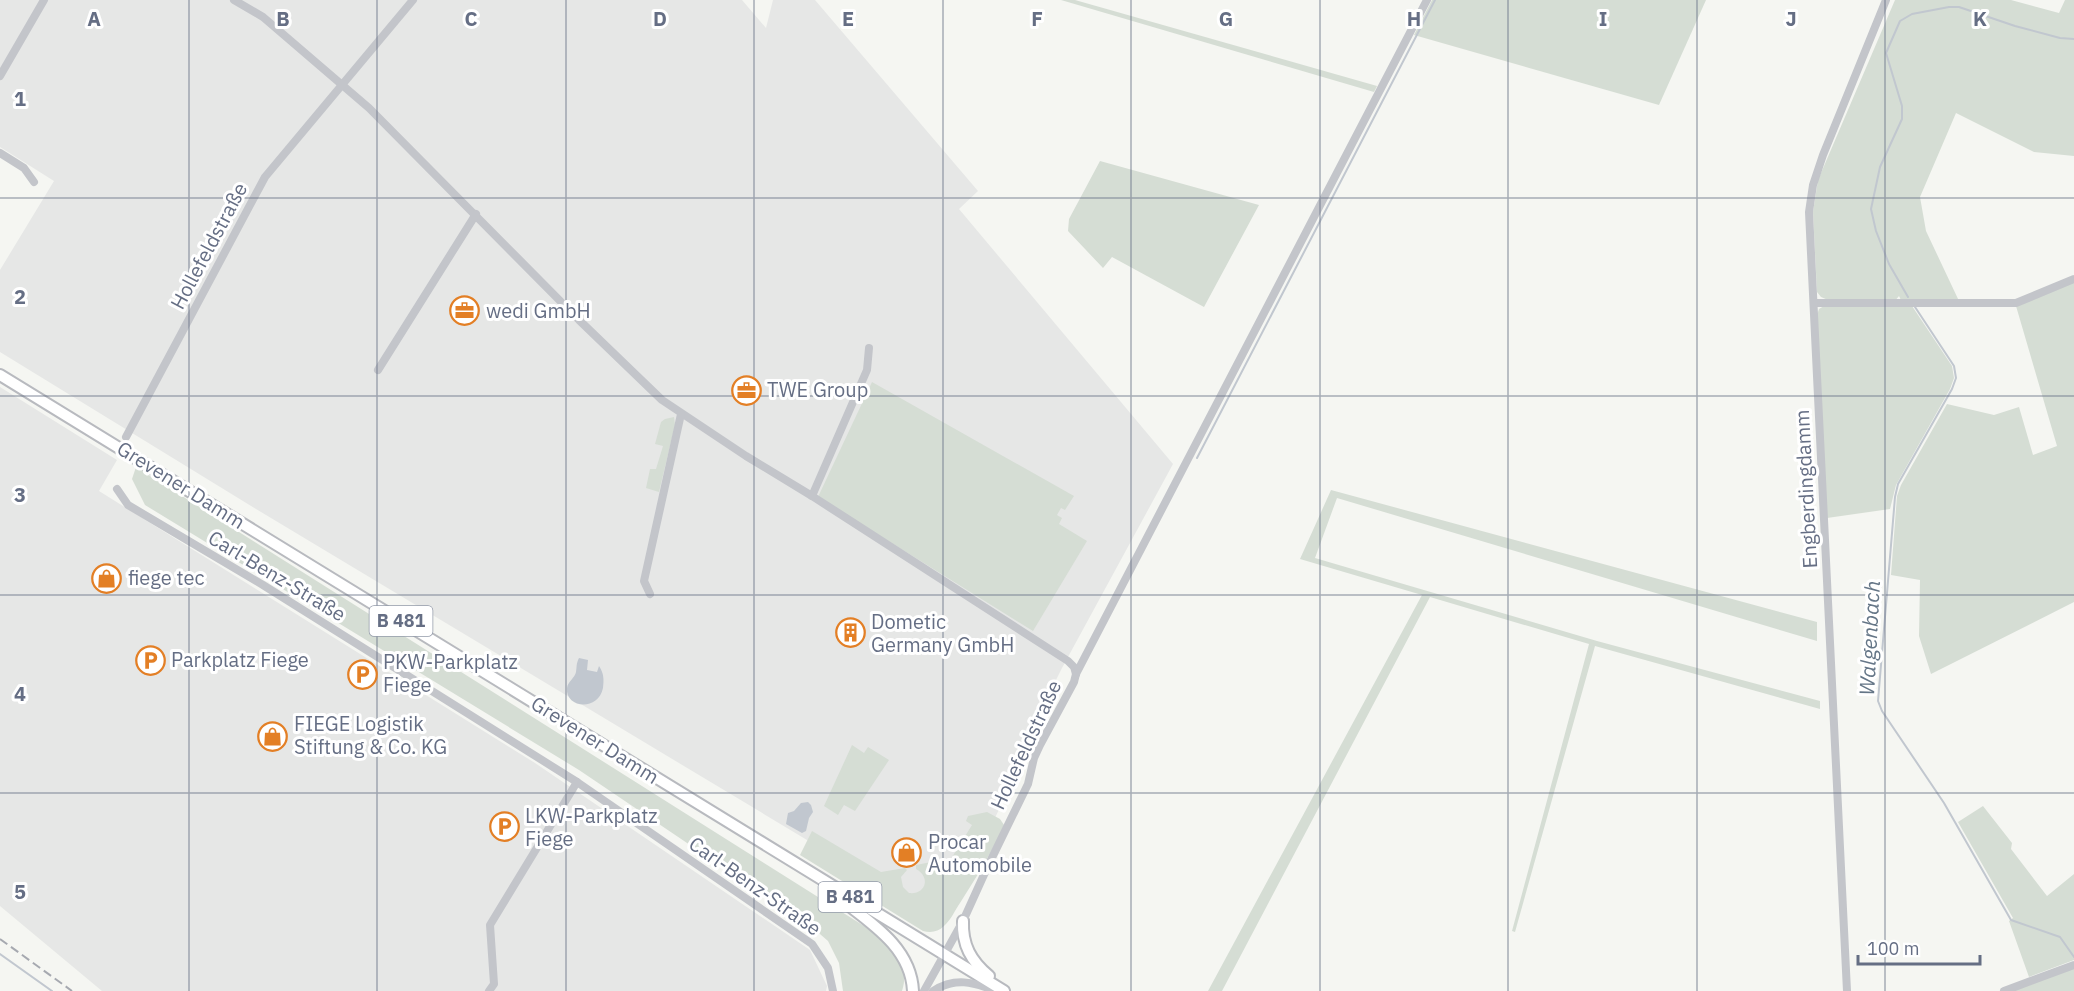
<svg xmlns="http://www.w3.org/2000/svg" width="2074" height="991" viewBox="0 0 2074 991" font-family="'IBM Plex Sans',sans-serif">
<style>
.built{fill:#e6e7e6}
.green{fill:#d5ddd4}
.water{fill:#c1c7cf}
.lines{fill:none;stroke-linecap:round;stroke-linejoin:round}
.stream{stroke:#c1c7cf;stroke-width:2}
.major-casing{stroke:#b8babf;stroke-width:14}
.minor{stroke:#c3c5ca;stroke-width:8}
.major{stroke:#fff;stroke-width:10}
.rail{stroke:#a6a9b0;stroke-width:2;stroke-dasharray:9 4.5;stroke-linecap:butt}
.grid{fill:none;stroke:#656e84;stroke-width:1.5;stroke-opacity:0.55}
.labels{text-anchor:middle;stroke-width:6;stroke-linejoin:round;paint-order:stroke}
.shield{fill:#fff;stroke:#939aa9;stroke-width:1.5}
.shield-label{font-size:18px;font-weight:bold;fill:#656e84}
.street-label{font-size:20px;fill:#656e84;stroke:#fff}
.poi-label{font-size:20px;fill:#656e84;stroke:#fff;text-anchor:start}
.water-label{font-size:21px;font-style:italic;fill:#657687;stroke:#fff}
.grid-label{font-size:20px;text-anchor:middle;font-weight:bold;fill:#656e84;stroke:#fff;stroke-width:6;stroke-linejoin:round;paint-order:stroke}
</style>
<rect width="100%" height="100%" fill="#f5f6f2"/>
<g class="built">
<polygon points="0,0 742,0 766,28 773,0 815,0 978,191 959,209 1173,464 1062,668 1017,758 1012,783 965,879 942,921 256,509 0,352 0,270 54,181 0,147"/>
<polygon points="0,387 117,460 99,491 535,763 810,950 827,986 826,991 102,991 0,906"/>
</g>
<g class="green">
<polygon points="1061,0 1075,0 1377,86 1374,92"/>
<polygon points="1432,0 1706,0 1659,105 1414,35"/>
<polygon points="1895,0 2011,0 2059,13 2065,0 2074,0 2074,156 2034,152 1956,113 1920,197 1926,231 1959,301 1902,302 1899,296 1894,302 1828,300 1821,297 1817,292 1813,212 1818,180"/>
<polygon points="1100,161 1259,205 1204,307 1112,257 1103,268 1068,231 1069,219"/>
<polygon points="2074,282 2074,602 1931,674 1919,636 1920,580 1891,575 1897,496 1901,485 1947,404 1994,415 2019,407 2033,455 2057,446 2016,306"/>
<polygon points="1824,306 1912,306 1952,366 1954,378 1950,389 1896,485 1890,509 1827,518 1817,315 1819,309"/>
<polygon points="872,382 1074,496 1065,510 1061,508 1057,515 1062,518 1059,524 1087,541 1033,631 818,497"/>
<polygon points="674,417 675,425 659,492 646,488 650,469 656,469 663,446 655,444 661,422 665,419"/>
<path d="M136 467 872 931C893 946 911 962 902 991H843L839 963 828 941 813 928 579 770 145 505 132 479Z"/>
<polygon points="1331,490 1817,622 1817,641 1337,498 1315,558 1597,641 1820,701 1820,709 1595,646 1515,932 1512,931 1589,644 1430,597 1222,991 1208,991 1422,595 1300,559"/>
<polygon points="852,745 864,753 868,747 889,760 855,811 844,805 838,815 824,806"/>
<polygon points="1983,806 2012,843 2011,849 2047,896 2074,874 2074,960 2029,977 2009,921 2013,918 1958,822"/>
<path d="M987 812 1000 819 1004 825C992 852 976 878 960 903 955 910 951 920 944 926 938 932 931 933 923 931L800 855 812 831 881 872 905 868 907 870 901 877 903 887 909 893C926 895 931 877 916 869V865L931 862 944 870 972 825 966 821 968 816Z"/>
<polygon points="2074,967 2074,991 2010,991"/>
</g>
<g class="water">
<path d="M579 658 588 660 587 670 597 672 599 666C604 674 604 679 603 688 598 712 565 708 567 688 568 681 575 678 576 672 577 666 576 664 579 658Z"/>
<polygon points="808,802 811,805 813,812 809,818 806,831 802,833 786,824 788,813 794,811 801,803"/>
</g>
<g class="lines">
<g class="stream">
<polyline points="1908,297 1889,264 1876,231 1871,209 1880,167 1902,119 1902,106 1886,53 1900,21 1912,14 1949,7 1959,7 2015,26 2060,38 2074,39"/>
<polyline points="1915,307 1954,366 1956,378 1952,389 1898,484 1895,497 1878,701 1882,711 1944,803 2011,920 2060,937 2074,957"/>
<polyline points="1197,458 1435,0"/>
<polyline points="0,954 52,991"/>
</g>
<defs>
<g id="major">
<polyline points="0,375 1004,991"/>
<path d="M834 894C866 920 911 945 913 991"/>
<path d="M963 921C962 945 971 961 989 976"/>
</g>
</defs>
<use href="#major" class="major-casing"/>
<g class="minor">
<polyline points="234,0 263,17 369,108 579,320 662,400 746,456 812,496 1068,661 1074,667 1076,674"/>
<polyline points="0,76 44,0"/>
<polyline points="0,153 24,168 34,182"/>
<polyline points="1814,303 2016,303 2074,279"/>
<polyline points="378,370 476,214"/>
<polyline points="126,437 265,177 413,0"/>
<polyline points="117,489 128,505 263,585 577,782 812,944 828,968 833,991"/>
<polyline points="812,496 867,370 869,348"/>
<polyline points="650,594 644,581 681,414"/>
<polyline points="489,991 494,984 490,925 577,782"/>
<polyline points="924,991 963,921 987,868 1028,784 1034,758 1040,745 1074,682 1076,674 1427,0"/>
<path d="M933 991C955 977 973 982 996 991"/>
<polyline points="1847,991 1809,212 1813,185 1823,155 1886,0"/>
<polyline points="2004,991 2074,965"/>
</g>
<use href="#major" class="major"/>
<polyline class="rail" points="0,939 72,991"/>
</g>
<path class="grid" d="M189 0V991M377 0V991M566 0V991M754 0V991M943 0V991M1131 0V991M1320 0V991M1508 0V991M1697 0V991M1885 0V991M0 198H2074M0 396H2074M0 595H2074M0 793H2074"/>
<defs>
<symbol id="office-ring" viewBox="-11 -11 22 22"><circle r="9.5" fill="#fff" stroke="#e37f25" stroke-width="1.5"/><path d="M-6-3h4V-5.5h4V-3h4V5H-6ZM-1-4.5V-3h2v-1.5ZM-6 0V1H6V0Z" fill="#e37f25"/></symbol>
<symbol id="shop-ring" viewBox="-11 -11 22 22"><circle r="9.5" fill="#fff" stroke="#e37f25" stroke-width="1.5"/><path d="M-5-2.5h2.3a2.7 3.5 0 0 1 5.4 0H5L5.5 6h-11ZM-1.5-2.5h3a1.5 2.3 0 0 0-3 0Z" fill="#e37f25"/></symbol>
<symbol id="building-ring" viewBox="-11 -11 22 22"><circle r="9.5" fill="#fff" stroke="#e37f25" stroke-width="1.5"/><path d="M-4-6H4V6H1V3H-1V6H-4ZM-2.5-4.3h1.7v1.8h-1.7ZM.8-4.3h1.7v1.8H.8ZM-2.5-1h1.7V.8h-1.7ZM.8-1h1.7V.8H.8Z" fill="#e37f25"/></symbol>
<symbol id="parking-ring" viewBox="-11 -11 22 22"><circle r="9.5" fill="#fff" stroke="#e37f25" stroke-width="1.5"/><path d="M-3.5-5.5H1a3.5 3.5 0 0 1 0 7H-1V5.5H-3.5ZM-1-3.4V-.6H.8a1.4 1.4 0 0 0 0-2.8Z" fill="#e37f25"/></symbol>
</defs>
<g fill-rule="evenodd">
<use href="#office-ring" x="448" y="294" width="33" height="33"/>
<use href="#office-ring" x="730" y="374" width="33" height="33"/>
<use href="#shop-ring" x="90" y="562" width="33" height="33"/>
<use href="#building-ring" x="834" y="616" width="33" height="33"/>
<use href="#parking-ring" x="134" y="644" width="33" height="33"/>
<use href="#parking-ring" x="346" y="658" width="33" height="33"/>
<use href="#shop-ring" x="256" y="720" width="33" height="33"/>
<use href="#parking-ring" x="488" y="810" width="33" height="33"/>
<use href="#shop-ring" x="890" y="836" width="33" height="33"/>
</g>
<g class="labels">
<g class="shield">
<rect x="369.5" y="606" width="63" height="30" rx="4.5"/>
<rect x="818.5" y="882" width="63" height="30" rx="4.5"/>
</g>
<g class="shield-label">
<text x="401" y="627">B 481</text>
<text x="850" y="903">B 481</text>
</g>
<g class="street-label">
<text transform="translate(209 246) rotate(-62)" y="7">Hollefeldstraße</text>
<text transform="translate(181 485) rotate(32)" y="7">Grevener Damm</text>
<text transform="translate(1806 489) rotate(-93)" y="7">Engberdingdamm</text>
<text transform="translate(277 576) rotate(31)" y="7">Carl-Benz-Straße</text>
<text transform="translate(595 740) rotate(32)" y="7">Grevener Damm</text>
<text transform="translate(1026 745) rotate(-65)" y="7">Hollefeldstraße</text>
<text transform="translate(755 886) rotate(35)" y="7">Carl-Benz-Straße</text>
</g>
<g class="poi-label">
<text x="486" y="318">wedi GmbH</text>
<text x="767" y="397">TWE Group</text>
<text x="128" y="585">fiege tec</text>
<text x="871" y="629">Dometic<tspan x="871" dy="23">Germany GmbH</tspan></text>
<text x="171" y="667">Parkplatz Fiege</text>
<text x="383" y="669">PKW-Parkplatz<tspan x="383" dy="23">Fiege</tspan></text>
<text x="294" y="731">FIEGE Logistik<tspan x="294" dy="23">Stiftung &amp; Co. KG</tspan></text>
<text x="525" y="823">LKW-Parkplatz<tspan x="525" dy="23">Fiege</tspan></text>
<text x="928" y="849">Procar<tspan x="928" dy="23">Automobile</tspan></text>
</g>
<g class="water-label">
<text transform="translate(1870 638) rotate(-87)" y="7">Walgenbach</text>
</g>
</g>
<g class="grid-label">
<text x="94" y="26">A</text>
<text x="283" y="26">B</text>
<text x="471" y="26">C</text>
<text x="660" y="26">D</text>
<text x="848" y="26">E</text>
<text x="1037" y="26">F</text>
<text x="1226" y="26">G</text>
<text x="1414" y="26">H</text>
<text x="1603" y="26">I</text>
<text x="1791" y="26">J</text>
<text x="1980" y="26">K</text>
<text x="20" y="106">1</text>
<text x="20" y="304">2</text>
<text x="20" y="502">3</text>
<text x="20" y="701">4</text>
<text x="20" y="899">5</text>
</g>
<path d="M1858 955v9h122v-9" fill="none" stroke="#656e84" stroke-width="3"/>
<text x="1867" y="955" font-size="18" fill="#656e84" stroke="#ffffff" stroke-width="4.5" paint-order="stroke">100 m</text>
</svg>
